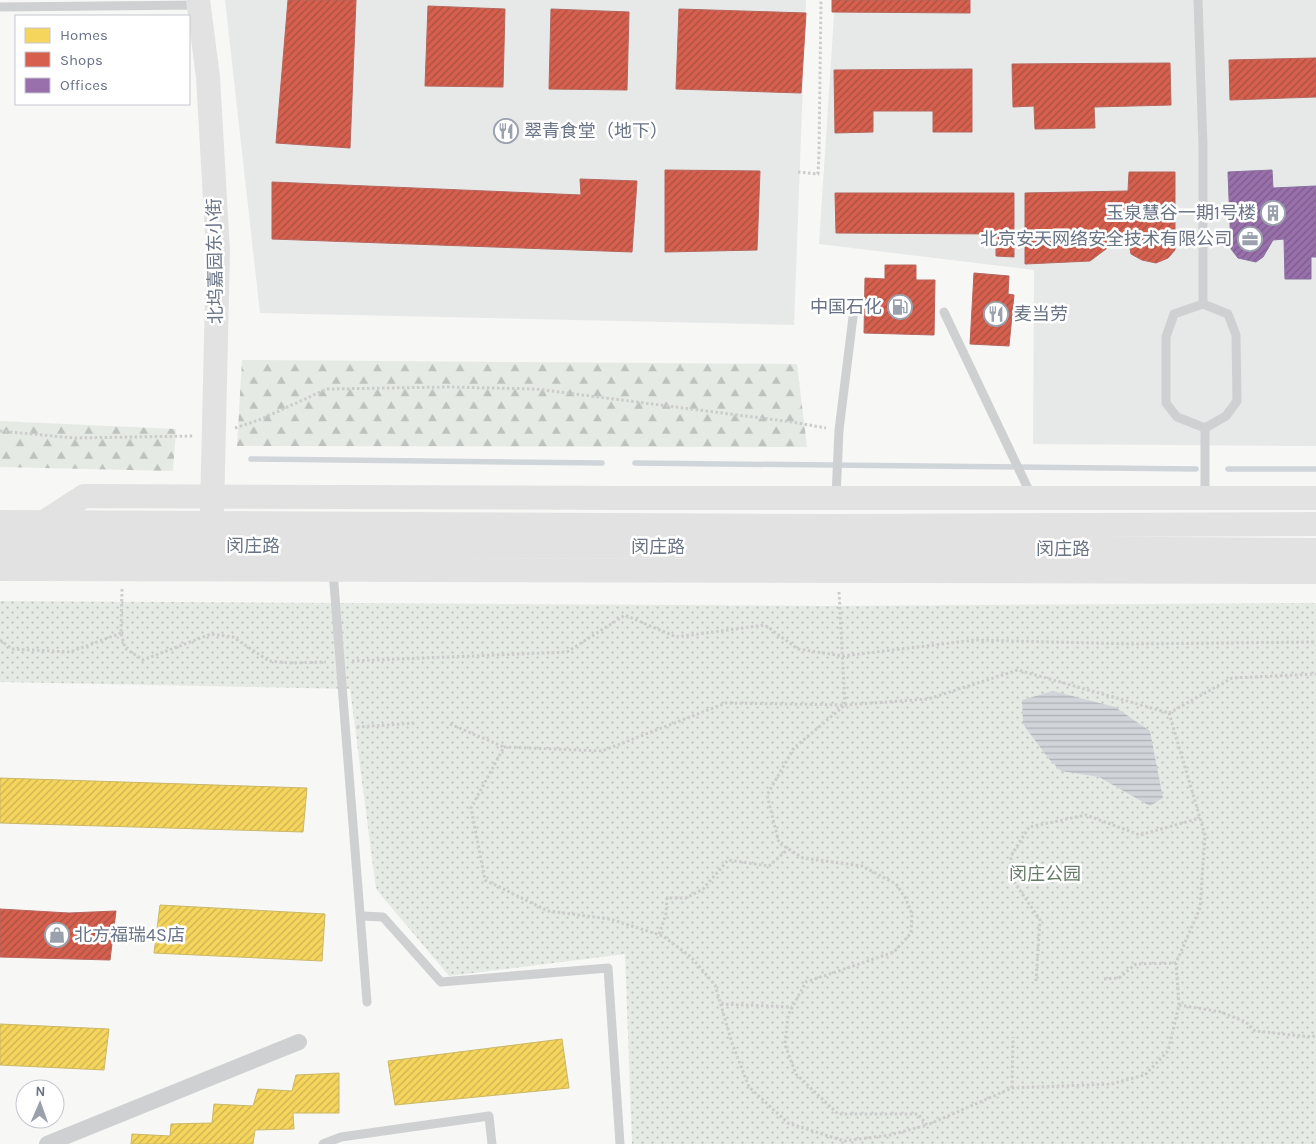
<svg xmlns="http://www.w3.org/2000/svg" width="1316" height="1144" viewBox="0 0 1316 1144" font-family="Karla,'Noto Sans SC',sans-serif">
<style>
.built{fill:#e7e8e8}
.forest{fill:url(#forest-firs)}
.park{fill:url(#park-dots)}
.water{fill:url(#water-rules)}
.homes{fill:url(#homes-hatch);stroke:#cbb868}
.shops{fill:url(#shops-hatch);stroke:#b5665e}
.offices{fill:url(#offices-hatch);stroke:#8a71a0}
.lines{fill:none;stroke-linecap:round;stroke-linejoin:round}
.stream{stroke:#d0d5d9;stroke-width:5.5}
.path{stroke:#cccccd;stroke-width:3;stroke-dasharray:2.5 2.5;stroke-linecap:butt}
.lane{stroke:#cfd0d1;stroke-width:9}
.street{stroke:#cfd0d1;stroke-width:16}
.secondary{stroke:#e2e2e2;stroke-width:24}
.labels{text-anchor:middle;stroke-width:5;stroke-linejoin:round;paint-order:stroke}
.poi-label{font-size:18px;fill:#687385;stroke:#fff;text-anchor:start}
.street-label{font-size:18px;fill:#687385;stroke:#fff}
.park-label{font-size:18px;fill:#677c67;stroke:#fff}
</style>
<defs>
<pattern id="forest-firs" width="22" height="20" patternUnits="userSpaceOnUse" patternTransform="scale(1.25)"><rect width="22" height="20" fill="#e6eae4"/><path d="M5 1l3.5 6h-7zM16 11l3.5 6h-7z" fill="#bec2be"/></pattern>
<pattern id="park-dots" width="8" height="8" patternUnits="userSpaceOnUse" patternTransform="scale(1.25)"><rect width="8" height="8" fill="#e6eae4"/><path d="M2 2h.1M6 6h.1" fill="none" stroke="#bec2be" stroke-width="1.8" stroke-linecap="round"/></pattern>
<pattern id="water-rules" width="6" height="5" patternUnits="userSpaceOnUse" patternTransform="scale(1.25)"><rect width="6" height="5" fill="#d0d5d9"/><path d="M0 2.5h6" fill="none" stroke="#adb1b6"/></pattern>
<pattern id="homes-hatch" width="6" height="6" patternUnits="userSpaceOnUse" patternTransform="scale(1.25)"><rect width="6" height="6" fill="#f6d55c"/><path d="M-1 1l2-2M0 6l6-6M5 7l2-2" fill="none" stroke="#cbb152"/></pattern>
<pattern id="shops-hatch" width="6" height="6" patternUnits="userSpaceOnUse" patternTransform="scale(1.25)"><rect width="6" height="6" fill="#d6604d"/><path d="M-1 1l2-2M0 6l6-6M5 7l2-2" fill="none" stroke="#a85044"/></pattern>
<pattern id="offices-hatch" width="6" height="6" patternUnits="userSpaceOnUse" patternTransform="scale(1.25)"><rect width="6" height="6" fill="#9970ab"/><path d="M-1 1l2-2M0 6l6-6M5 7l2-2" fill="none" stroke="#7a5c8a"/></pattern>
</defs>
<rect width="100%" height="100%" fill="#f7f7f6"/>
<g class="built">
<polygon points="225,0 806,0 794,325 260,313"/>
<polygon points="835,0 1316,0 1316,446 1033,444 1034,270 819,244"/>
</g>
<g class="forest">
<polygon points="242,360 797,364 807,447 237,446"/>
<polygon points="0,421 176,429 173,471 0,467"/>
</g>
<polygon class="park" points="0,601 829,606 1316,603 1316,1144 632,1144 625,954 449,976 376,889 350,689 0,682"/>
<polygon class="water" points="1053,691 1115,707 1150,731 1163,798 1150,806 1099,777 1061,771 1048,758 1023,724 1022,700"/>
<g class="homes">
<polygon points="0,778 307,788 303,832 0,823"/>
<polygon points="160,905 325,914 322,961 154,953"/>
<polygon points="0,1024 109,1029 104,1070 0,1065"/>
<polygon points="562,1039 569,1088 395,1105 388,1061"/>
<polygon points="339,1073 339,1113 293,1113 294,1129 255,1130 253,1144 131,1144 132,1134 170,1136 171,1124 212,1123 214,1104 253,1106 258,1089 292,1091 296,1075"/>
</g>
<g class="shops">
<polygon points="288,0 356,0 350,148 276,143"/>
<polygon points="832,0 970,0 970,13 832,12"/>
<polygon points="428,6 505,9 503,87 425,86"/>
<polygon points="551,9 629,12 627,90 549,89"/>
<polygon points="679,9 806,13 801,93 676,89"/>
<polygon points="1316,58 1316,97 1230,100 1229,60"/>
<polygon points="1170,63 1171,105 1094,107 1095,128 1035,129 1034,106 1013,107 1012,64"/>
<polygon points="972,69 972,132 933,132 933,111 873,111 873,132 835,133 834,70"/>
<polygon points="665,170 760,171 757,250 665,252"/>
<polygon points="1129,172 1175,172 1175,250 1168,258 1156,263 1142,260 1131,254 1129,243 1114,243 1090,261 1025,264 1025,193 1128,191"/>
<polygon points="580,179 637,181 632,252 272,239 272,182 581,195"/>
<polygon points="835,193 1014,193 1014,257 996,256 996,234 836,233"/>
<polygon points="885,265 916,265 916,280 935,280 934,335 864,333 865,278 885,279"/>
<polygon points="974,273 1009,276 1008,294 1014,295 1009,346 970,344"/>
<polygon points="0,909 69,913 116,911 110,960 0,957"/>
</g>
<polygon class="offices" points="1272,170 1273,188 1316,186 1316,257 1311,257 1311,279 1285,279 1284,239 1273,240 1263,257 1256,262 1238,258 1231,249 1228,172"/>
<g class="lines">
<g class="stream">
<polyline points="251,459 602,463"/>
<polyline points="635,463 1196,469"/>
<polyline points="1228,469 1316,469"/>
</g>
<g class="path">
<polyline points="798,172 818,174 819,153 821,0"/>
<polyline points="235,428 259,420 327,389 449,387 536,389 792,422 826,428"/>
<polyline points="0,431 74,438 193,436"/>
<polyline points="122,589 121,633 125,648 143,660 211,634 233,637 269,661 291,663 326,662"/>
<polyline points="839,592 845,705 794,748 767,795 779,843 803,858 862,866 896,884 905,897 912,914 911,933 894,952 806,982 788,1015 785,1045 796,1074 838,1114 918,1114 927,1125 1012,1088 1111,1084 1145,1075 1168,1051 1179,1005 1176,963 1200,908 1205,835 1169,713 1018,670 928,699 845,705 726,703 602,751 504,747 471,808 485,880 548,911 610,919 663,936 691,957 715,985 732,1043 749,1087 788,1123 844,1141 890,1135 927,1125"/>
<polyline points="0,640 12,649 70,652 121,633"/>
<polyline points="352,661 567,652 625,615 676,637 765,625 798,649 843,656 975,640 1132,644 1316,642"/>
<polyline points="1169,713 1232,678 1316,674"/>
<polyline points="450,724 504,747"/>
<polyline points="357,727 417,723"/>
<polyline points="659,934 666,914 667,898 686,898 703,889 728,860 769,866 788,849"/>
<polyline points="1104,979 1119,978 1136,964 1176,963"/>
<polyline points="1036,981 1040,920 1011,877 1011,856 1029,827 1086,815 1140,835 1200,818"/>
<polyline points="721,1004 792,1007"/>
<polyline points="1179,1005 1221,1012 1246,1022 1255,1031 1312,1037 1316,1035"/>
<polyline points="1012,1088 1013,1037"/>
</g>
<g class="lane">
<polyline points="1198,0 1203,146 1203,304"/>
<polyline points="0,7 199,5"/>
<polygon points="1203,304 1228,314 1236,335 1237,401 1226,416 1205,428 1177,417 1166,403 1166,337 1174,314"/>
<polyline points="944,312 1032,497"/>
<polyline points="836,497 839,430 854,309"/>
<polyline points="1205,498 1205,428"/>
<polyline points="333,571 367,1002"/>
<polyline points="361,916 383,917 441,982 608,968 620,1144"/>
<polyline points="323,1144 341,1137 489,1116 492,1144"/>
</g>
<polyline class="street" points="47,1144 299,1042"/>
<g class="secondary">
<polyline points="198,0 208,77 218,252 212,512"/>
<polyline points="0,522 836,526 1316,524"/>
<polyline points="44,522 84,496 617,498 1316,498"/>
<polyline points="0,546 836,547 1316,550"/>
<polyline points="0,569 1316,572"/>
</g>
</g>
<defs>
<symbol id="restaurant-ring" viewBox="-11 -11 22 22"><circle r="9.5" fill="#fff" stroke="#9aa1ad" stroke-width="1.5"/><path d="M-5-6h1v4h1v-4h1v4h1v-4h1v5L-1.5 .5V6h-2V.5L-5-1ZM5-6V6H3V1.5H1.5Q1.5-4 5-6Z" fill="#9aa1ad"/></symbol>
<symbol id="building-ring" viewBox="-11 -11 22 22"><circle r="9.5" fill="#fff" stroke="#9aa1ad" stroke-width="1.5"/><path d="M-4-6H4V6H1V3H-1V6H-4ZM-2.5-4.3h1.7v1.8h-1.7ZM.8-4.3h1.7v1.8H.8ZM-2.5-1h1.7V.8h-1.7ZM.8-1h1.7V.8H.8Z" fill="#9aa1ad"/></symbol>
<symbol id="office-ring" viewBox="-11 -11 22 22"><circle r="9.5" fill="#fff" stroke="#9aa1ad" stroke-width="1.5"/><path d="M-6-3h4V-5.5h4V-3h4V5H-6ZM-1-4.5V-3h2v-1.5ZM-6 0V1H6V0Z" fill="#9aa1ad"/></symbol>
<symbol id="fuel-ring" viewBox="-11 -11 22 22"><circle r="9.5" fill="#fff" stroke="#9aa1ad" stroke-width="1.5"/><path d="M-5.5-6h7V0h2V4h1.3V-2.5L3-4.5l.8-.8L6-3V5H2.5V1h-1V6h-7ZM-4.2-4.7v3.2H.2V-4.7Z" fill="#9aa1ad"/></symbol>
<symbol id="shop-ring" viewBox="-11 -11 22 22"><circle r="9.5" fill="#fff" stroke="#9aa1ad" stroke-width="1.5"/><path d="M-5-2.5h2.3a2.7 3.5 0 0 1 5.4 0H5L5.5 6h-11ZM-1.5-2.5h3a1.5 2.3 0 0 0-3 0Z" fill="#9aa1ad"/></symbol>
</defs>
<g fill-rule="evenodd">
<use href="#restaurant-ring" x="492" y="117" width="28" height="28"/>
<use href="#building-ring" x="1259" y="199" width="28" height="28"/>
<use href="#office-ring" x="1236" y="225" width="28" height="28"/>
<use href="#fuel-ring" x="886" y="293" width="28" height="28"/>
<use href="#restaurant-ring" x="982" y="300" width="28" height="28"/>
<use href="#shop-ring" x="43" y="921" width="28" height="28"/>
</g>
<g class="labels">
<g class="poi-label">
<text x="524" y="137">翠青食堂（地下）</text>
<text x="1256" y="219" text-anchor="end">玉泉慧谷一期1号楼</text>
<text x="1232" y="245" text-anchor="end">北京安天网络安全技术有限公司</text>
<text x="882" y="313" text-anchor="end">中国石化</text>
<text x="1014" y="320">麦当劳</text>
<text x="74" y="941">北方福瑞4S店</text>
</g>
<g class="street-label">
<text transform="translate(215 261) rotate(-91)" y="6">北坞嘉园东小街</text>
<text x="253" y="552">闵庄路</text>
<text x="658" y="553">闵庄路</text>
<text x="1063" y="555">闵庄路</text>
</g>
<g class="park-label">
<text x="1045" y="880">闵庄公园</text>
</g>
</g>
<rect x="15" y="15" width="175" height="90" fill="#ffffff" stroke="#c3c7ce"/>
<rect x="25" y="28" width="25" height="15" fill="#f6d55c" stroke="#c3c7ce"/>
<text x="60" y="40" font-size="15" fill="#687385">Homes</text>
<rect x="25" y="52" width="25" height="15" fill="#d6604d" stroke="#c3c7ce"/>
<text x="60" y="65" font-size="15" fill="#687385">Shops</text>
<rect x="25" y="78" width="25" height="15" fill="#9970ab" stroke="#c3c7ce"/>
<text x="60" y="90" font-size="15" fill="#687385">Offices</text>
<g transform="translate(40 1104) rotate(2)"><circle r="24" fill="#ffffff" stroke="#c3c7ce"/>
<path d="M0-4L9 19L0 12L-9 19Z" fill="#9aa1ad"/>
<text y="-8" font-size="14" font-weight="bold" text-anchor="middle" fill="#687385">N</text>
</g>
</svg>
